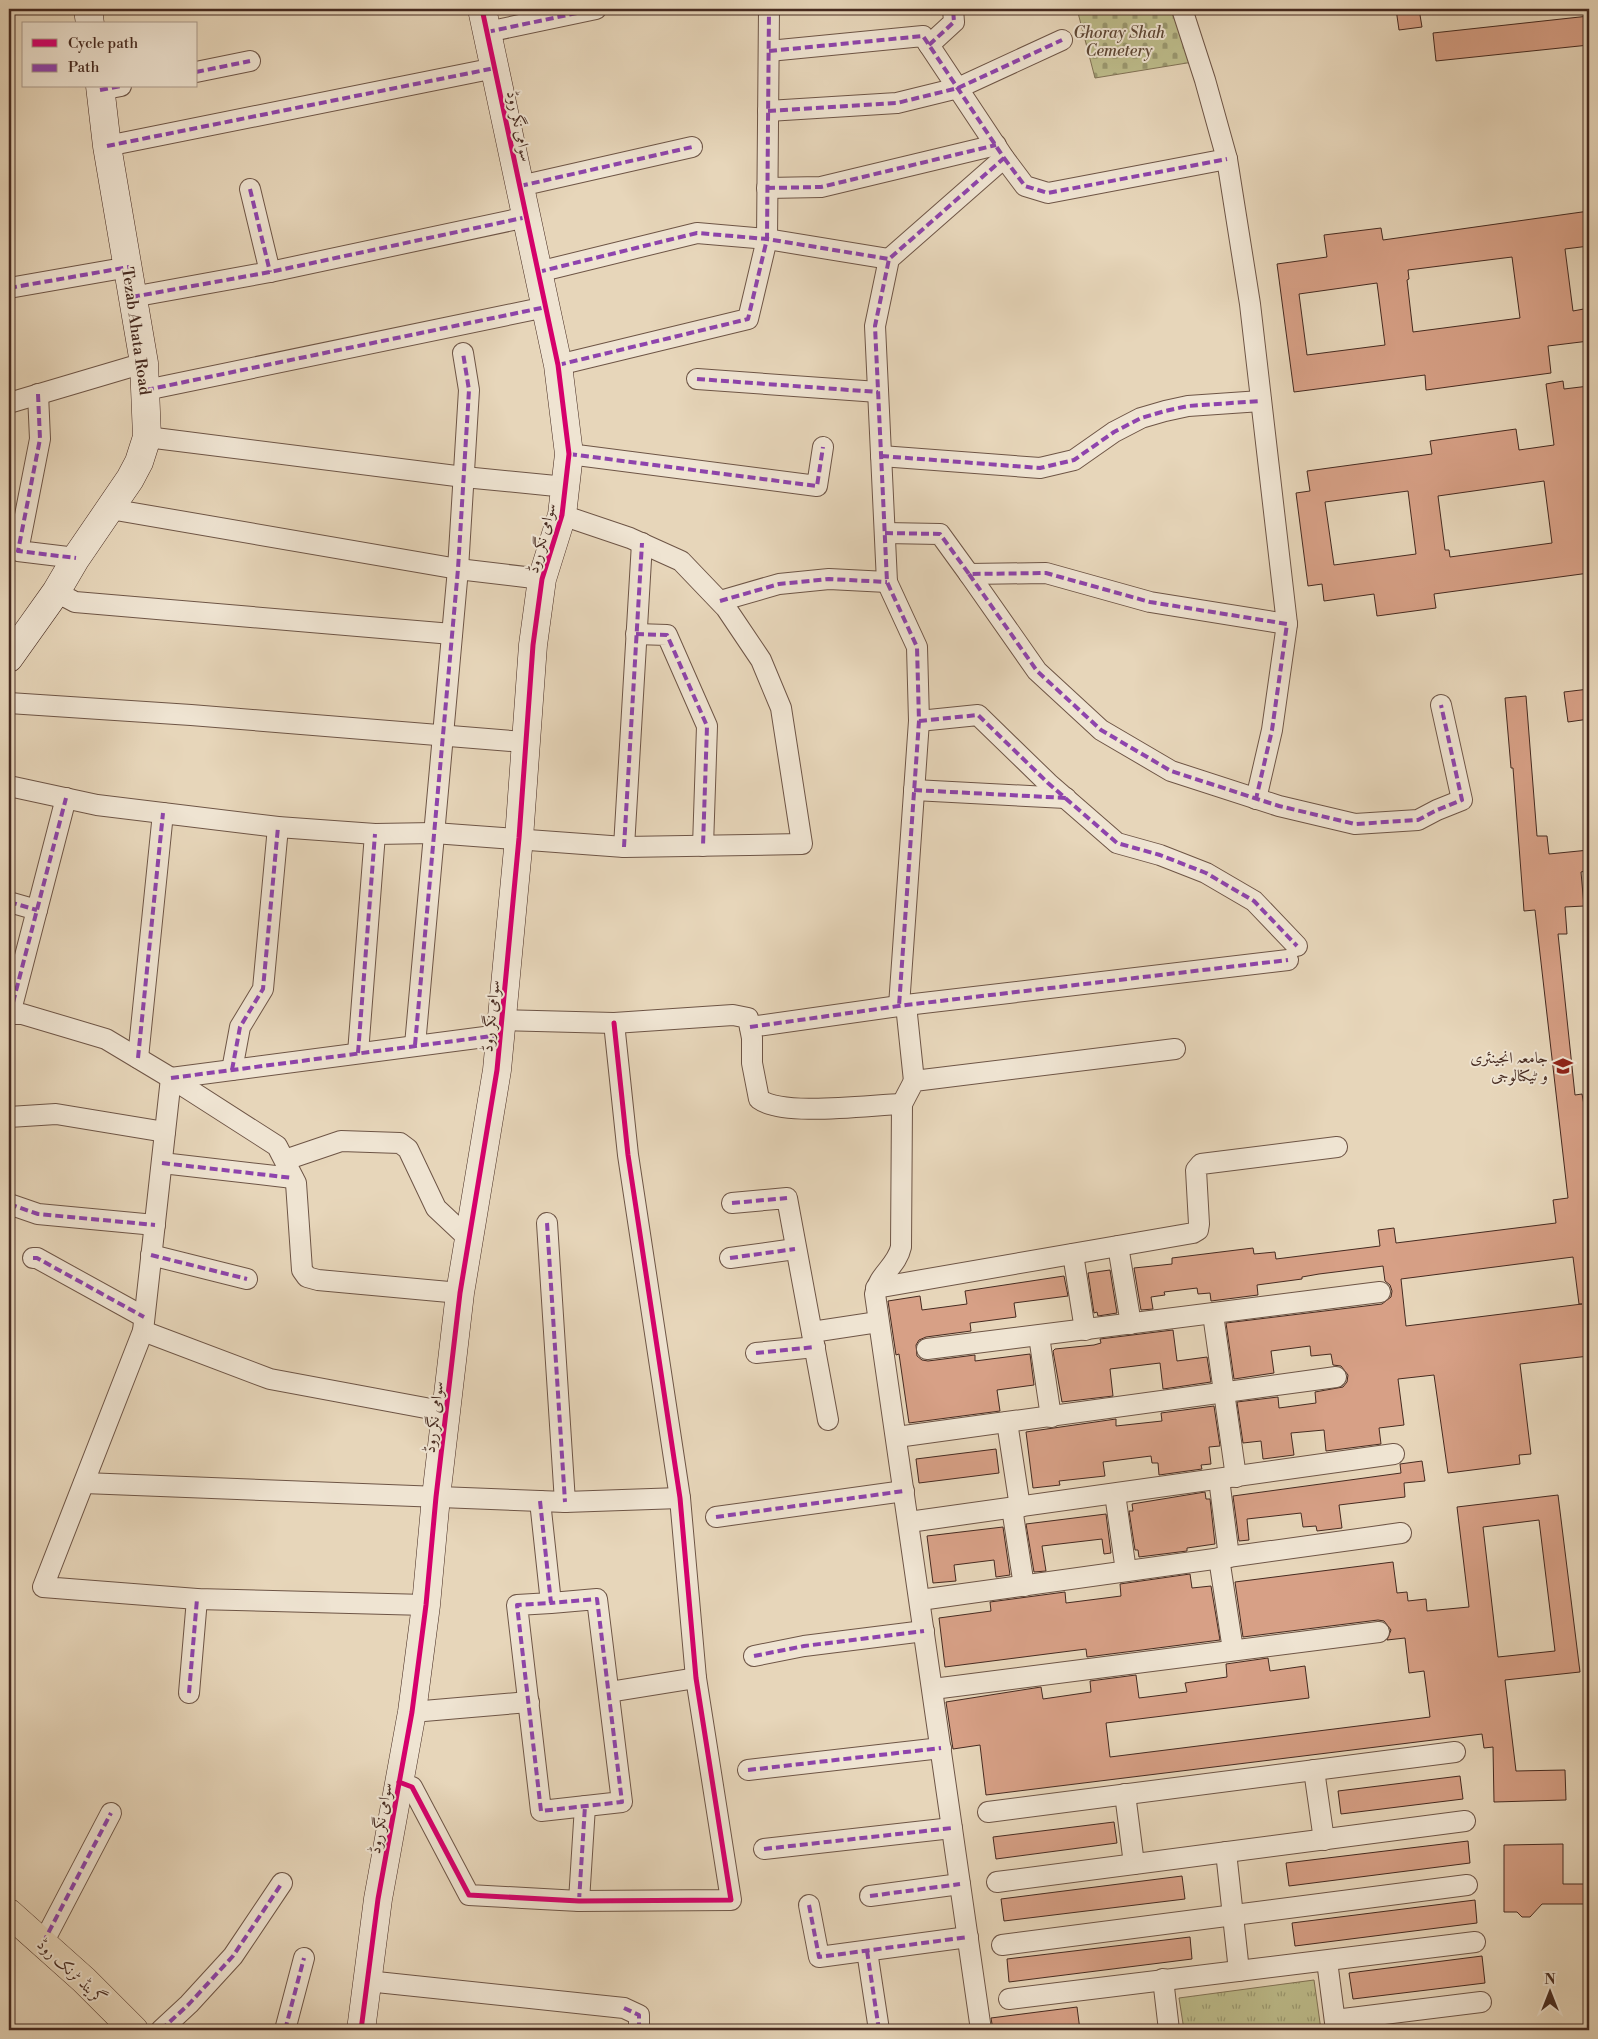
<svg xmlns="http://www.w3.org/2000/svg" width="1598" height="2039" viewBox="0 0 1598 2039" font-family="'Libre Bodoni',Amiri,serif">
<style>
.grass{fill:url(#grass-tufts);stroke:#827356}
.cemetery{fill:url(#cemetery-stones);stroke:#827356}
.building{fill:#d7a086;stroke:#462a20;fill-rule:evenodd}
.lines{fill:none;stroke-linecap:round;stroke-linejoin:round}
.street-casing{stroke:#6e5546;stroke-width:22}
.secondary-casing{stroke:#462a20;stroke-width:29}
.primary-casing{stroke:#462a20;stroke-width:29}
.street{stroke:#efe4d2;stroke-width:20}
.secondary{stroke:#efe4d2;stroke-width:28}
.primary{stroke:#e7d6ba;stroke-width:28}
.quiet{stroke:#8e44ad;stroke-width:4;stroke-dasharray:8 4;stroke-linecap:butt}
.cycleway-casing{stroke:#efe4d2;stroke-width:8}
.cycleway{stroke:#d6006c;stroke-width:5}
.labels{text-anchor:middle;stroke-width:4;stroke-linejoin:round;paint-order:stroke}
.park-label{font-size:16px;font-style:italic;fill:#5e4735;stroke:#efe4d2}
.street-label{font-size:16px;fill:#462a20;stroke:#efe4d2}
.poi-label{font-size:16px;fill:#462a20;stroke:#efe4d2;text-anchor:end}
</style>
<defs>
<pattern id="grass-tufts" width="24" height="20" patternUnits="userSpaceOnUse" patternTransform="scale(1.25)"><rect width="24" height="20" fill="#bdbc8b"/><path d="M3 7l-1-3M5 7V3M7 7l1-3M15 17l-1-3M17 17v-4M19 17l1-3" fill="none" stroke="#9b9971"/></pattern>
<pattern id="cemetery-stones" width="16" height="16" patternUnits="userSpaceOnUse" patternTransform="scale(1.25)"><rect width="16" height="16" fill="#bdbc8b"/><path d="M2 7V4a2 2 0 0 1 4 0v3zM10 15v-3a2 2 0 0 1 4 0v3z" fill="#9b9971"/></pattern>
</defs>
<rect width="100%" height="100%" fill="#e7d6ba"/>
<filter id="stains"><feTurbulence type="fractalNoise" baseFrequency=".004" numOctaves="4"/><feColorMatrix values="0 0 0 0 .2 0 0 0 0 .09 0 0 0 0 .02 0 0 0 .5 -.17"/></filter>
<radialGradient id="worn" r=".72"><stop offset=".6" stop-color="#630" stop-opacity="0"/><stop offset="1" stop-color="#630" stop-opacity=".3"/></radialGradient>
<polygon class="grass" points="1314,1980 1321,2030 1184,2030 1179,1998"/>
<polygon class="cemetery" points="1077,9 1176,9 1193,62 1095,78"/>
<g class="building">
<polygon points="1396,9 1419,9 1422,27 1399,30"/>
<polygon points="1589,16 1589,45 1436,61 1433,33"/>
<path d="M1589 211V246L1565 249 1573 311 1589 308V341L1548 346 1551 373 1426 390 1425 375 1294 392 1277 264 1327 257 1324 235 1381 228 1383 240ZM1512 257 1520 318 1413 332 1407 280 1409 279 1408 270ZM1377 283 1385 345 1307 355 1299 294Z"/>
<path d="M1563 381 1564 389 1589 386V573L1434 594 1436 608 1377 616 1374 594 1324 601 1322 584 1308 586 1296 493 1310 491 1307 471 1432 454 1430 441 1516 429 1519 450 1554 445 1546 384ZM1544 481 1552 543 1450 557 1449 550H1445L1438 496ZM1408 491 1416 554 1334 565 1325 502Z"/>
<polygon points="1589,689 1589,719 1568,722 1564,692"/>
<path d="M1526 696 1537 836H1547L1549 854 1589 850V870L1581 872 1584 906 1565 907 1567 934H1558L1575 1095 1582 1094 1587 1121H1589V1356L1520 1364 1531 1454 1519 1455 1520 1464 1448 1473 1434 1375 1398 1379 1404 1425 1379 1428 1381 1444 1326 1451 1324 1430 1291 1433 1294 1455 1263 1459 1261 1441 1243 1443 1237 1402 1278 1397 1279 1408 1316 1403 1315 1392 1343 1387 1347 1382 1348 1375 1341 1366 1333 1365 1331 1354 1311 1356 1310 1346 1271 1351 1274 1373 1234 1379 1226 1323 1382 1304 1391 1297 1392 1291 1390 1285 1385 1281 1383 1266 1319 1274 1302 1277V1279L1257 1285 1258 1295 1211 1301 1210 1293 1198 1294 1197 1288 1164 1292 1165 1295 1151 1297 1153 1309 1141 1310 1134 1268 1172 1264V1258L1253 1248 1254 1254 1275 1252 1276 1259 1380 1246 1378 1230 1394 1228 1396 1243 1556 1223 1553 1200 1568 1198 1535 910 1524 911 1513 768H1511L1505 698ZM1573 1257 1579 1304H1582L1406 1326 1401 1279Z"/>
<polygon points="1110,1270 1117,1313 1098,1316 1097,1312 1094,1313 1088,1273"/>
<polygon points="1064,1276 1068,1296 1014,1303 1016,1317 970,1323 971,1331 926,1337 919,1340 916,1345 917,1356 922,1360 928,1361 975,1355 975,1361 1030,1354 1034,1385 997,1390 1000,1411 909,1423 899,1354 896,1355 888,1301 920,1296 922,1310 967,1304 965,1291"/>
<polygon points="1173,1330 1177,1361 1207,1357 1211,1382 1163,1389 1160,1363 1110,1369 1113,1396 1062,1402 1053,1351 1055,1349 1094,1345 1101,1343 1100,1339"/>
<polygon points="1214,1406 1220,1446 1209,1447 1211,1464 1201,1465 1202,1469 1159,1475 1158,1463 1152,1463 1151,1456 1103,1462 1105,1476 1059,1481 1060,1485 1033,1488 1026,1432 1116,1419 1116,1426 1162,1421 1161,1413"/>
<polygon points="996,1449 999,1473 919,1483 916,1459"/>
<polygon points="1422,1461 1425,1481 1404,1483 1405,1497 1339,1505 1342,1528 1317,1531 1316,1526 1303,1527 1301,1513 1247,1519 1249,1540 1239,1541 1233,1496 1401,1473 1400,1464"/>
<polygon points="1205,1492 1206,1499 1210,1499 1215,1544 1187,1548 1187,1551 1139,1557 1138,1550 1135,1550 1129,1511 1133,1511 1132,1504"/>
<path d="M1558 1495 1580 1672 1505 1680 1516 1771 1565 1770 1566 1800 1494 1802 1493 1747 1484 1748 1482 1734 986 1795 980 1745 953 1749 946 1702 1041 1687 1043 1699 1091 1692 1090 1681 1136 1675 1139 1698 1187 1692 1185 1683 1227 1677 1226 1664 1268 1658 1270 1671 1305 1666 1309 1698 1106 1723 1110 1757 1430 1717 1424 1671 1409 1673 1405 1638 1387 1640 1391 1630 1384 1621 1378 1620 1243 1637 1235 1582 1393 1562 1397 1593 1407 1592 1408 1601 1426 1599 1427 1611 1469 1607 1457 1507ZM1539 1520 1555 1651 1498 1657 1483 1527Z"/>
<polygon points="1106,1514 1111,1553 1104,1554 1102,1539 1042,1546 1046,1571 1034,1572 1026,1524"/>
<polygon points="1003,1527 1010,1575 996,1577 994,1560 954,1565 956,1581 933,1583 927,1536"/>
<polygon points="1190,1574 1192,1588 1211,1586 1220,1640 1087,1657 1086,1649 945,1667 939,1618 991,1611 990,1602 1065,1592 1066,1603 1121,1596 1120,1584"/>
<polygon points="1460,1776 1463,1799 1341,1814 1338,1791"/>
<polygon points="1114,1822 1117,1843 996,1859 993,1837"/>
<polygon points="1468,1841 1470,1863 1289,1886 1286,1863"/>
<polygon points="1563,1844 1563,1884 1589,1884 1589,1904 1542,1904 1530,1917 1522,1917 1517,1912 1504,1912 1504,1845"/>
<polygon points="1182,1876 1185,1899 1004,1921 1001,1899"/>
<polygon points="1475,1900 1477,1923 1295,1946 1292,1923"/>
<polygon points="1190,1937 1192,1959 1009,1982 1007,1959"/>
<polygon points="1482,1956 1485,1983 1353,1999 1349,1973"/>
<polygon points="1077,2007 1080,2030 993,2030 991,2018"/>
</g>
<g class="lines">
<defs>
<g id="street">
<polyline points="1182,9 1205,80 1227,159 1250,304 1287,624 1272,730 1256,799"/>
<polyline points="487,32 596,9"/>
<polyline points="929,45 954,22 953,9"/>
<polyline points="769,51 923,36 1004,158 889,259 875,326 887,582 917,647 919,721 899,1006"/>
<polyline points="196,72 250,61"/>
<polyline points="100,90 121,86"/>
<polyline points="768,111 897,103 958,88 1062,40"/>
<polyline points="107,146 495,68"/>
<polyline points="1004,158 1025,186 1048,193 1227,159"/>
<polyline points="520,186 692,147"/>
<polyline points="767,188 821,187 996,145"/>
<polyline points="250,189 270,272"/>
<polyline points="538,272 697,233 767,239 889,259"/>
<polyline points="9,288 129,267"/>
<polyline points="132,297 270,272 527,217"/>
<polyline points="558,365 748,319 767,239 769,9"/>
<polyline points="697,379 878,392"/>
<polyline points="146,390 546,307"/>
<polyline points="38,394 40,439 18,551 76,558"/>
<polyline points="9,403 144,363"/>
<polyline points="147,437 464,477 566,487"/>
<polyline points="569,454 817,486 823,447"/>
<polyline points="881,456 1040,468 1074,460 1114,432 1141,418 1165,411 1188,406 1261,401"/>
<polyline points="110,509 458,569 542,579"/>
<polyline points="885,533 940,534 969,574 1046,573 1150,602 1287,624"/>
<polyline points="969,574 1037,671 1101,730 1171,771 1279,806 1355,824 1418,820 1437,810 1462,800 1441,705"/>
<polyline points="56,592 75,602 452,634"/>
<polyline points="720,601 779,584 829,579 887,582"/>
<polyline points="636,634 667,635 707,726 703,846"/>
<polyline points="9,703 191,715 524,742"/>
<polyline points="919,721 978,715 1048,783 1117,843 1160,855 1206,873 1254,901 1297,946"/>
<polyline points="9,786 97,805 278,827 375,834 434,833 624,847 802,844 781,708 761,660 726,608 681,561 630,538 562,515"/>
<polyline points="914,790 1066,798"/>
<polyline points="624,847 642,543"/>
<polyline points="9,902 37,910"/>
<polyline points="906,1005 914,1081"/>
<polyline points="9,1014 22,1014 106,1039 171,1078 277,1146 296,1183 302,1270 307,1277 318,1280 460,1293"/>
<polyline points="10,1014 66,798"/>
<path d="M502 1020 614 1023 733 1015 748 1018 752 1038V1063L759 1099C783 1117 869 1105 902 1104"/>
<polyline points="750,1027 906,1005 1288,960"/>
<polyline points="415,1045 458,569 469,390 463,353"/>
<polyline points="358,1053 375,834"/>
<polyline points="138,1058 163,813"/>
<polyline points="232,1070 240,1027 263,989 278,827"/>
<polyline points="171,1078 143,1331 43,1587 197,1599 426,1605"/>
<polyline points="171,1078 500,1035"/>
<polyline points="9,1117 56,1114 165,1132"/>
<polyline points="285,1160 341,1141 400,1143 408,1149 436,1208 469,1239"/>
<polyline points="162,1163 293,1178"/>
<polyline points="732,1203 787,1198 828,1420"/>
<polyline points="9,1204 38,1214 155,1225"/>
<polyline points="547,1223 565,1502"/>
<polyline points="1118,1246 1131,1324"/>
<polyline points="1073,1254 1085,1330"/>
<polyline points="151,1255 247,1279"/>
<polyline points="33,1258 37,1258 144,1317"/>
<polyline points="730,1258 795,1249"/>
<polyline points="876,1288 1193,1233 1198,1230 1199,1224 1196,1170 1201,1164 1337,1147"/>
<polyline points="1213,1314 1236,1477"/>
<polyline points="143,1331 270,1379 447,1412"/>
<polyline points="812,1332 878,1322"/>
<polyline points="1039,1336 1051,1417"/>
<polyline points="927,1349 1380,1292"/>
<polyline points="756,1353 815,1347"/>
<polyline points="1007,1422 1020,1507"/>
<polyline points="897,1437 1336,1377"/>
<polyline points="1219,1479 1229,1557"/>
<polyline points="84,1483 565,1502 680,1498"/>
<polyline points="1115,1494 1126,1571"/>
<polyline points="540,1501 551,1603 517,1605 541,1811 622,1802 597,1599 551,1603"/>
<polyline points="1012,1508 1024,1586"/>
<polyline points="716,1517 904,1491"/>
<polyline points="909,1522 1394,1454"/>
<polyline points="1219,1558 1233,1650"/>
<polyline points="920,1600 1401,1533"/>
<polyline points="754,1656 804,1646 924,1631"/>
<polyline points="933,1689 1379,1632"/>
<polyline points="609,1692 696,1678"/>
<polyline points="189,1693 197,1599"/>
<polyline points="412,1712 529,1702"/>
<polyline points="748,1770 941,1748"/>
<polyline points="1314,1770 1324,1840"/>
<polyline points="399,1782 412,1787 469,1895 579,1901 731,1900 696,1678 680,1498 628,1155 614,1023"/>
<polyline points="1125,1794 1134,1864"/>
<polyline points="988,1812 1455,1752"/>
<polyline points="764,1849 952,1828"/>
<polyline points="1226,1852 1239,1971"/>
<polyline points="997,1882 1465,1821"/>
<polyline points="870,1896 960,1884"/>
<polyline points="579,1901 585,1806"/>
<polyline points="809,1905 819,1957 968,1937"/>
<polyline points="43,1943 111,1813"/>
<polyline points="1002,1945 1467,1885"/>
<polyline points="867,1951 879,2030"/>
<polyline points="1327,1961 1336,2030"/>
<polyline points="1163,1979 1169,2030"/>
<polyline points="367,1981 624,2008 639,2015 639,2030"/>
<polyline points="1009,1999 1475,1942"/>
<polyline points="1335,2020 1481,2002"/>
<polyline points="161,2030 189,2004 233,1956 282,1883"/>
<polyline points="285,2030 304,1958"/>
<path d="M981 2030 875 1294C878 1275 897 1266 901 1247L902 1104 914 1081 1175 1049"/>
</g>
<g id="secondary">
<polyline points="88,9 90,24"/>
<polyline points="9,658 56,592 76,558 130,479 139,462 147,437 144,363 107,146 100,86"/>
<polyline points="361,2030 378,1899 412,1712 426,1605 436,1497 460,1293 497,1070 519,838 533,645 542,579 562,515 569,454 558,365 482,9"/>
</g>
<polyline id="primary" points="9,1913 84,1980 134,2030"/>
</defs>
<use href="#street" class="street-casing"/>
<use href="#secondary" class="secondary-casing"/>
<use href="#primary" class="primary-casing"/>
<use href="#street" class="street"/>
<use href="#secondary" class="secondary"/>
<use href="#primary" class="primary"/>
<g class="quiet">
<polyline points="487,32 596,9"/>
<polyline points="929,45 954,22 953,9"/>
<polyline points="769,51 923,36 1004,158 889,259 875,326 887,582 917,647 919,721 899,1006"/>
<polyline points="196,72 250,61"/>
<polyline points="100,90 121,86"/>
<polyline points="768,111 897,103 958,88 1062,40"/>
<polyline points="107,146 495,68"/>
<polyline points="1004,158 1025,186 1048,193 1227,159"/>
<polyline points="520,186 692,147"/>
<polyline points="767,188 821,187 996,145"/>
<polyline points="250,189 270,272"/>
<polyline points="538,272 697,233 767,239 889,259"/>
<polyline points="9,288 129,267"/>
<polyline points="132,297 270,272 527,217"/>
<polyline points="558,365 748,319 767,239 769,9"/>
<polyline points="697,379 878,392"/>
<polyline points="146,390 546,307"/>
<polyline points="38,394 40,439 18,551 76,558"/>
<polyline points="569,454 817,486 823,447"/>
<polyline points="881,456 1040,468 1074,460 1114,432 1141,418 1165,411 1188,406 1261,401"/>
<polyline points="885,533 940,534 969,574 1046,573 1150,602 1287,624 1272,730 1256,799"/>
<polyline points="969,574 1037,671 1101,730 1171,771 1279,806 1355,824 1418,820 1437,810 1462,800 1441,705"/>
<polyline points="720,601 779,584 829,579 887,582"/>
<polyline points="636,634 667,635 707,726 703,846"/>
<polyline points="919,721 978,715 1048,783 1117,843 1160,855 1206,873 1254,901 1297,946"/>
<polyline points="914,790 1066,798"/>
<polyline points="624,847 642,543"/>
<polyline points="9,902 37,910"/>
<polyline points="10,1014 66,798"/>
<polyline points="750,1027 906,1005 1288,960"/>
<polyline points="415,1045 458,569 469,390 463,353"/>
<polyline points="358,1053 375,834"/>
<polyline points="138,1058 163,813"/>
<polyline points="232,1070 240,1027 263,989 278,827"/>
<polyline points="171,1078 500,1035"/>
<polyline points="162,1163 293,1178"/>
<polyline points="732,1203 787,1198"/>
<polyline points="9,1204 38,1214 155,1225"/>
<polyline points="547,1223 565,1502"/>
<polyline points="151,1255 247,1279"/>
<polyline points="33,1258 37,1258 144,1317"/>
<polyline points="730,1258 795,1249"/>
<polyline points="756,1353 815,1347"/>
<polyline points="540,1501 551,1603 517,1605 541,1811 622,1802 597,1599 551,1603"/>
<polyline points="716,1517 904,1491"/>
<polyline points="754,1656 804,1646 924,1631"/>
<polyline points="189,1693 197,1599"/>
<polyline points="748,1770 941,1748"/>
<polyline points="764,1849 952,1828"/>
<polyline points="870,1896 960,1884"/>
<polyline points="579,1901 585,1806"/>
<polyline points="809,1905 819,1957 968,1937"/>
<polyline points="43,1943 111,1813"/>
<polyline points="867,1951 879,2030"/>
<polyline points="624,2008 639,2015 639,2030"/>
<polyline points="161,2030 189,2004 233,1956 282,1883"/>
<polyline points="285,2030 304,1958"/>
</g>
<defs>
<g id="cycleway">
<polyline points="399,1782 412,1787 469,1895 579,1901 731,1900 696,1678 680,1498 628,1155 614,1023"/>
<polyline points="361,2030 378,1899 412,1712 426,1605 436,1497 460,1293 497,1070 519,838 533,645 542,579 562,515 569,454 558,365 482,9"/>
</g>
</defs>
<use href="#cycleway" class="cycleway-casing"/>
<use href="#cycleway" class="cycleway"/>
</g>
<defs>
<symbol id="university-bare" viewBox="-9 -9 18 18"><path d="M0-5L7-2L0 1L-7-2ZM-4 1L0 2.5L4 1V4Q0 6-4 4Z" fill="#8f2418" stroke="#efe4d2" stroke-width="2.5" paint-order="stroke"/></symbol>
</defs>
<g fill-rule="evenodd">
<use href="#university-bare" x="1549" y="1052" width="28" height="28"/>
</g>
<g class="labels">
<g class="park-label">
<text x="1119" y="38">Ghoray Shah<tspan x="1119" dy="18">Cemetery</tspan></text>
</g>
<g class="street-label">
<text transform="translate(520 126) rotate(78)" y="6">سوامی نگر روڈ</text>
<text transform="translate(137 331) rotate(82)" y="6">Tezab Ahata Road</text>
<text transform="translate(541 538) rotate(-75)" y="6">سوامی نگر روڈ</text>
<text transform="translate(490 1016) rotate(-84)" y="6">سوامی نگر روڈ</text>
<text transform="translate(433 1417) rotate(-83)" y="6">سوامی نگر روڈ</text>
<text transform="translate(380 1818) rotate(-80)" y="6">سوامی نگر روڈ</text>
<text transform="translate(72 1971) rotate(43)" y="6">گرینڈ ٹرنک روڈ</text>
</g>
<g class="poi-label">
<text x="1548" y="1063">جامعہ انجینئری<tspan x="1548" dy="18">و ٹیکنالوجی</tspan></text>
</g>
</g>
<rect width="1598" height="2039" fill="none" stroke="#e7d6ba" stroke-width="30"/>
<rect x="10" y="10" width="1578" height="2019" fill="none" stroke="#462a20" stroke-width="2.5"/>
<rect x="15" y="15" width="1568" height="2009" fill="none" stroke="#462a20"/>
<rect x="22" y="22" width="175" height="65" fill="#efe4d2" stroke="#ab9a8b"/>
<rect x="32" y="39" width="25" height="8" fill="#d6006c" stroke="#ab9a8b"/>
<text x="68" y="48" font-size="15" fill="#462a20">Cycle path</text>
<rect x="32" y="64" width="25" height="8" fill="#8e44ad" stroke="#ab9a8b"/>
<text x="68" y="72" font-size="15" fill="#462a20">Path</text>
<g transform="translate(1550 1992)" stroke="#efe4d2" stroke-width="4" paint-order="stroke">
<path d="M0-4L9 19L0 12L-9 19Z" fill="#462a20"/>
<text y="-8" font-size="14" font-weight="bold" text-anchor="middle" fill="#462a20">N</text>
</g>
<rect width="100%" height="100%" filter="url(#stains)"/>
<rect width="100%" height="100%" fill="url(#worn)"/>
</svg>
